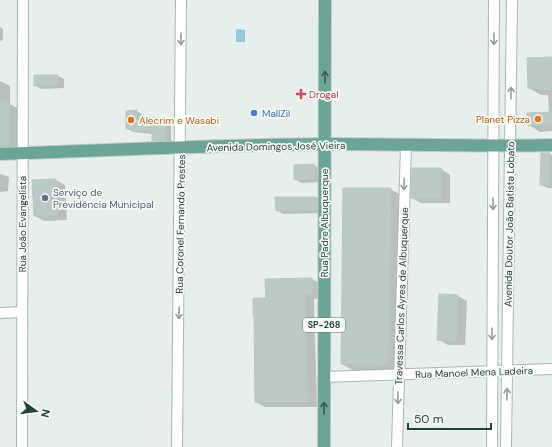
<svg xmlns="http://www.w3.org/2000/svg" width="552" height="447" viewBox="0 0 552 447" font-family="'DM Sans',sans-serif">
<style>
.water{fill:#8ec9d4}
.shadow{fill:#0003}
.building{fill:#bbcac4;stroke:#b8c9c2}
.lines{fill:none;stroke-linecap:round;stroke-linejoin:round}
.street-casing{stroke:#a8b8b2;stroke-width:12}
.primary-casing{stroke:#c2cac8;stroke-width:14}
.street{stroke:#fff;stroke-width:10}
.primary{stroke:#6aa596;stroke-width:12}
.oneway{stroke:#92a09c}
.oneway2{stroke:#365b51}
.health-dot{fill:#e0444e;stroke:#f7fbf9;stroke-width:1.5}
.shop-dot{fill:#3f7fe0;stroke:#f7fbf9;stroke-width:1.5}
.food-dot{fill:#e8710a;stroke:#f7fbf9;stroke-width:1.5}
.service-dot{fill:#5c6f8a;stroke:#f7fbf9;stroke-width:1.5}
.labels{text-anchor:middle;stroke-width:3.5;stroke-linejoin:round;paint-order:stroke}
.shield{fill:#f7fbf9;stroke:#637a73;stroke-width:1}
.shield-label{font-size:9px;font-weight:bold;fill:#24423a}
.health-label{font-size:10px;fill:#be3a42;stroke:#f7fbf9;text-anchor:start}
.shop-label{font-size:10px;fill:#366cbe;stroke:#f7fbf9;text-anchor:start}
.food-label{font-size:10px;fill:#c56008;stroke:#f7fbf9;text-anchor:end}
.street-label{font-size:10px;fill:#24423a;stroke:#f7fbf9}
.service-label{font-size:10px;fill:#4e5e75;stroke:#f7fbf9;text-anchor:start}
</style>
<rect width="100%" height="100%" fill="#e6efeb"/>
<polygon class="water" points="236,29 245,30 245,42 236,42"/>
<g class="shadow">
<polygon points="0,27 3,29 3,40 0,41"/>
<polygon points="552,58 552,131 540,132 529,125 549,113 548,95 541,95 529,88"/>
<polygon points="58,76 64,79 64,88 41,89 35,85"/>
<polygon points="0,81 10,86 10,104 17,108 17,149 0,149"/>
<polygon points="136,111 142,114 142,119 165,119 171,123 171,143 159,143 153,140 153,134 133,132 127,128"/>
<polygon points="549,154 552,155 552,188 548,188 541,185"/>
<polygon points="314,165 320,169 320,182 301,183 295,179"/>
<polygon points="441,169 450,175 450,203 421,203 412,198"/>
<polygon points="0,174 9,177 8,191 0,192"/>
<polygon points="56,180 65,185 67,220 44,221 35,216"/>
<polygon points="390,189 403,196 400,371 354,371 342,364"/>
<polygon points="316,198 322,201 322,213 283,214 277,210"/>
<polygon points="312,279 321,284 321,299 314,299 317,407 265,407 256,402 267,299"/>
<polygon points="458,296 467,301 465,345 448,345 438,339"/>
</g>
<g class="building">
<polygon points="552,57 552,90 528,88 527,58"/>
<polygon points="34,75 58,75 58,85 34,86"/>
<polygon points="0,100 9,102 9,145 0,145"/>
<polygon points="137,110 136,118 165,118 165,140 152,141 152,132 126,129 126,111"/>
<polygon points="552,112 552,124 528,126 527,113"/>
<polygon points="541,153 550,153 549,185 540,185"/>
<polygon points="314,164 314,179 294,180 294,165"/>
<polygon points="412,168 441,168 441,198 411,198"/>
<polygon points="56,179 58,215 34,216 32,180"/>
<polygon points="343,188 391,188 388,365 341,364"/>
<polygon points="275,197 316,197 316,210 276,211"/>
<polygon points="312,278 312,294 305,295 308,402 255,402 254,314 253,315 253,298 266,298 265,279"/>
<polygon points="439,294 458,295 456,341 437,340"/>
</g>
<g class="lines">
<defs>
<g id="street">
<polyline points="0,313 22,312"/>
<polyline points="324,377 552,369"/>
<polyline points="22,447 23,0"/>
<polyline points="177,447 181,0"/>
<polyline points="397,447 406,146"/>
<polyline points="492,447 494,0"/>
<polyline points="506,447 512,0"/>
</g>
<g id="primary">
<path d="M0 154C109 150 217 145 326 144 401 144 477 147 552 145"/>
<polyline points="324,447 325,0"/>
</g>
</defs>
<use href="#street" class="street-casing"/>
<use href="#primary" class="primary-casing"/>
<use href="#street" class="street"/>
<use href="#primary" class="primary"/>
</g>
<defs><path id="oneway-shaft" d="M-6 0H5M1.5-3L5.5 0L1.5 3" fill="none" stroke-width="1.6" stroke-linecap="round" stroke-linejoin="round"/></defs>
<g class="oneway">
<use href="#oneway-shaft" transform="translate(181 39) rotate(90)"/>
<use href="#oneway-shaft" transform="translate(494 39) rotate(90)"/>
<use href="#oneway-shaft" transform="translate(511 93) rotate(-89)"/>
<use href="#oneway-shaft" transform="translate(404 184) rotate(92)"/>
<use href="#oneway-shaft" transform="translate(493 204) rotate(90)"/>
<use href="#oneway-shaft" transform="translate(179 313) rotate(91)"/>
<use href="#oneway-shaft" transform="translate(492 334) rotate(90)"/>
<use href="#oneway-shaft" transform="translate(507 394) rotate(-89)"/>
<use href="#oneway-shaft" transform="translate(398 398) rotate(91)"/>
</g>
<g class="oneway2">
<use href="#oneway-shaft" transform="translate(325 77) rotate(-90)"/>
<use href="#oneway-shaft" transform="translate(324 408) rotate(-90)"/>
</g>
<path class="health-dot" d="M299 88h4v4h4v4h-4v4h-4v-4h-4v-4h4z"/>
<circle class="shop-dot" cx="254" cy="113" r="4"/>
<g class="food-dot">
<circle cx="538" cy="119" r="4"/>
<circle cx="131" cy="120" r="4"/>
</g>
<circle class="service-dot" cx="45" cy="198" r="4"/>
<g class="labels">
<rect class="shield" x="303" y="318" width="42" height="14" rx="3"/>
<g class="shield-label">
<text x="324" y="328">SP-268</text>
</g>
<g class="health-label">
<text x="309" y="98">Drogal</text>
</g>
<g class="shop-label">
<text x="262" y="117">MallZil</text>
</g>
<g class="food-label">
<text x="530" y="123">Planet Pizza</text>
<text x="139" y="124" text-anchor="start">Alecrim e Wasabi</text>
</g>
<g class="street-label">
<text transform="translate(276 146) rotate(-1)" y="4">Avenida Domingos José Vieira</text>
<text transform="translate(324 223) rotate(-90)" y="4">Rua Padre Albuquerque</text>
<text transform="translate(22 224) rotate(-90)" y="4">Rua João Evangelista</text>
<text transform="translate(180 224) rotate(-89)" y="4">Rua Coronel Fernando Prestes</text>
<text transform="translate(509 224) rotate(-89)" y="4">Avenida Doutor João Batista Lobato</text>
<text transform="translate(401 296) rotate(-88)" y="4">Travessa Carlos Ayres de Albuquerque</text>
<text transform="translate(474 372) rotate(-2)" y="4">Rua Manoel Mena Ladeira</text>
</g>
<g class="service-label">
<text x="53" y="196">Serviço de<tspan x="53" dy="12">Previdência Municipal</tspan></text>
</g>
</g>
<g transform="translate(36 411) rotate(104)" stroke="#f7fbf9" stroke-width="3" paint-order="stroke">
<path d="M0-3L7 15L0 10L-7 15Z" fill="#24423a"/>
<text y="-6" font-size="11" font-weight="bold" text-anchor="middle" fill="#24423a">N</text>
</g>
<path d="M408 423v6h83v-6" fill="none" stroke="#24423a" stroke-width="2"/>
<text x="414" y="423" font-size="12" fill="#24423a" stroke="#f7fbf9" stroke-width="3" paint-order="stroke">50 m</text>
</svg>
